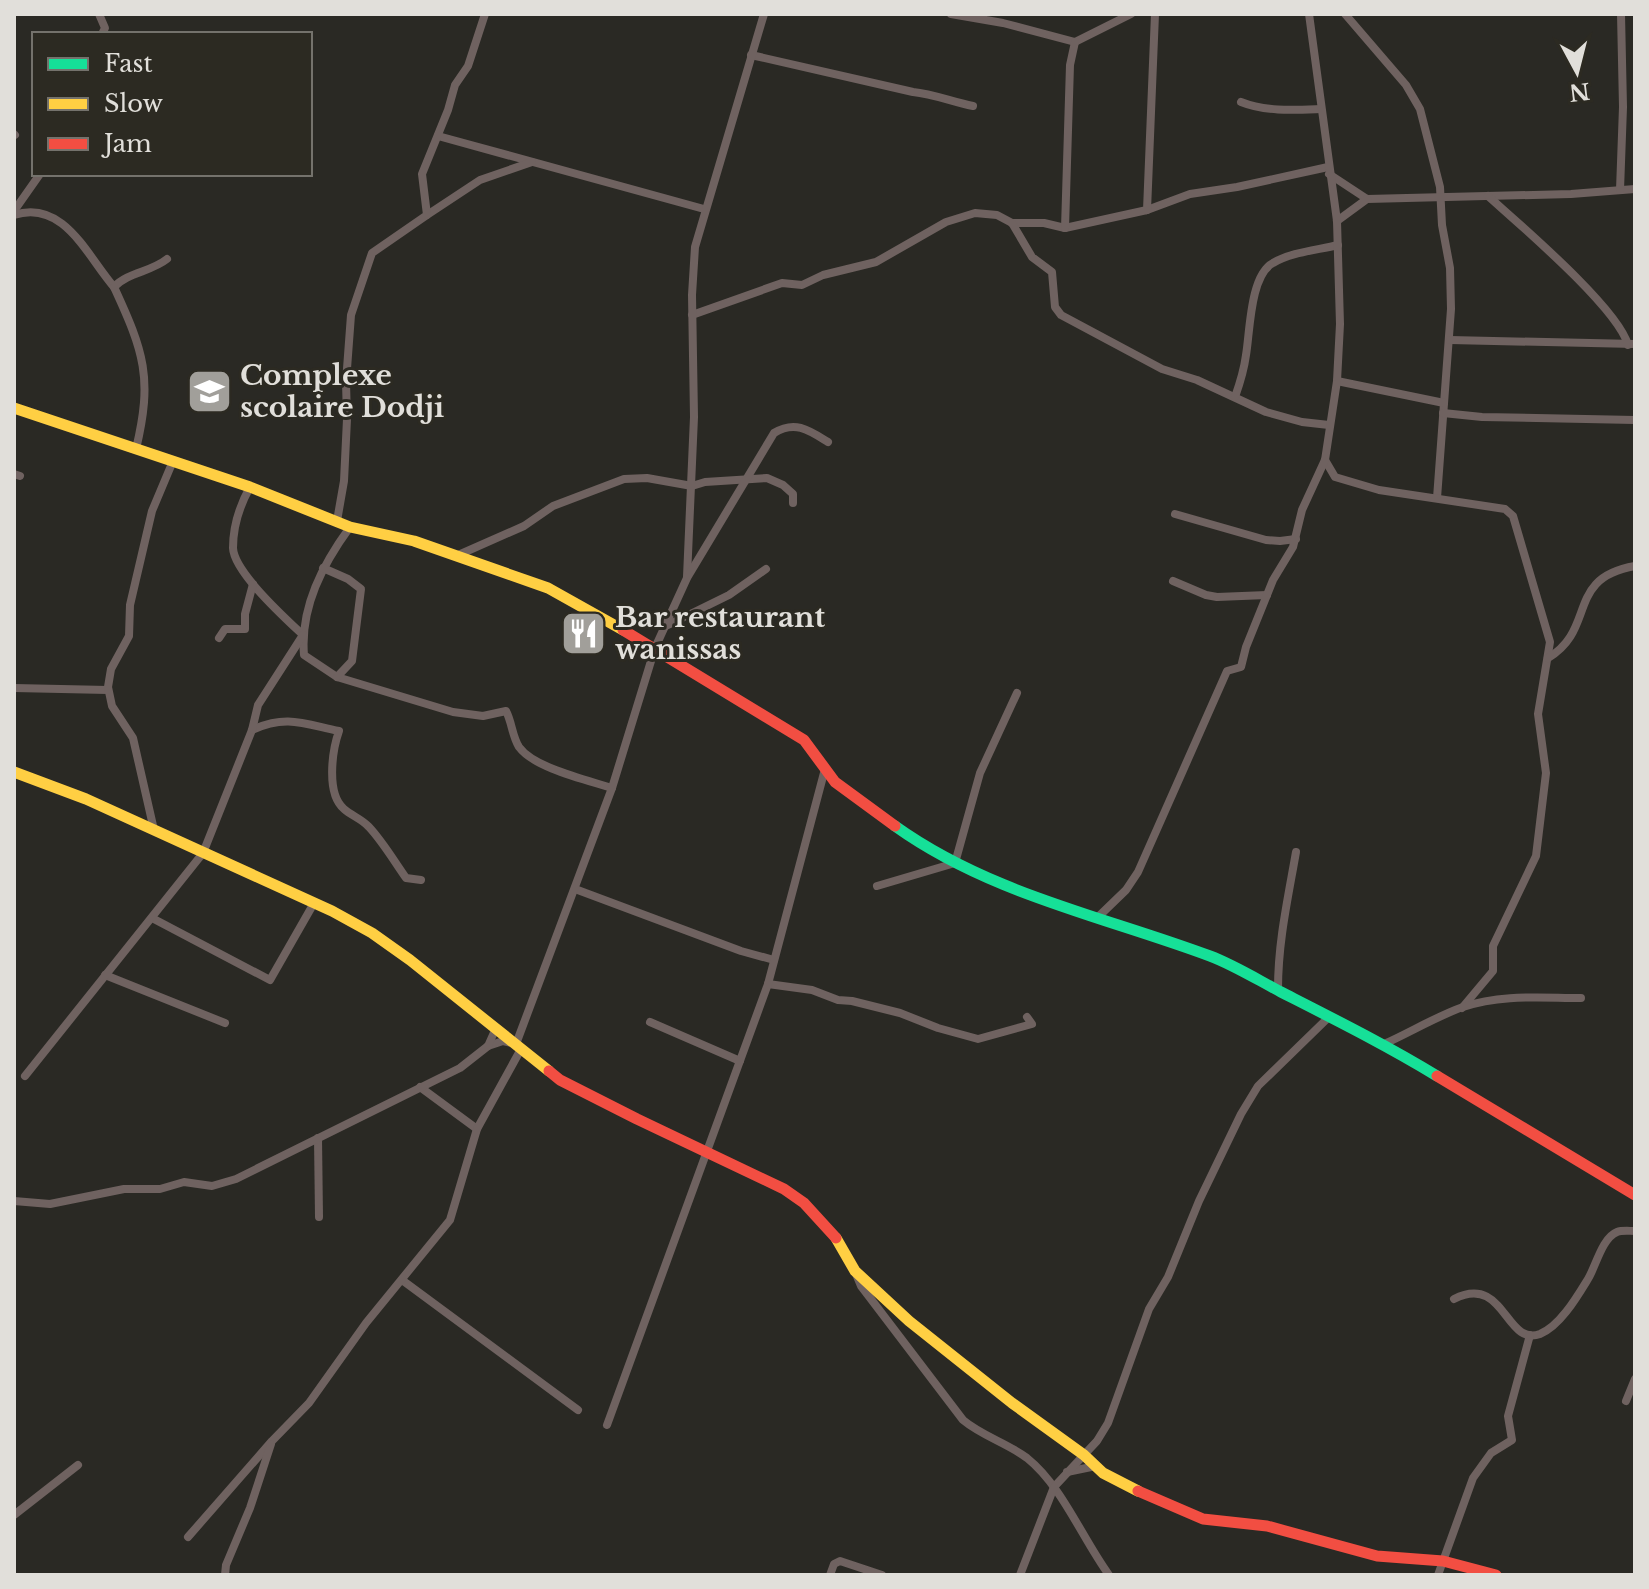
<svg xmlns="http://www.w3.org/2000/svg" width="1649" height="1589" viewBox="0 0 1649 1589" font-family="'Libre Baskerville',serif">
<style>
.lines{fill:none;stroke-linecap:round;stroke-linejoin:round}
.street{stroke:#6f6260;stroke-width:8}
.fast{stroke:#16e098;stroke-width:11}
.slow{stroke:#ffcf43;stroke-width:11}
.jam{stroke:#f24e42;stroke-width:11}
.labels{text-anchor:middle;stroke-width:6;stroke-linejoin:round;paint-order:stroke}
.poi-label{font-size:28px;font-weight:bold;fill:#e1dfda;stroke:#2c2a22;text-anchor:start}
</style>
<rect width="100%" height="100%" fill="#2a2924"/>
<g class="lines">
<g class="street">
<polyline points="99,14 105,28 102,34"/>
<polyline points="951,14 1003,23 1075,42 1131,14"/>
<polyline points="1345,14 1406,85 1420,109 1440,187 1442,225 1450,268 1451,309 1437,498"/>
<path d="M751 55 913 92C934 94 952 102 973 106"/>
<path d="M1241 102C1266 112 1295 110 1321 109"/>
<polyline points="14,134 15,135"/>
<polyline points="438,136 704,209"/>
<polyline points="1329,174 1367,199 1571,194 1635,189"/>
<polyline points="1620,190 1623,107 1621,14"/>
<path d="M1488 196C1519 224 1618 308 1628 345"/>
<polyline points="1147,210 1190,194 1237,187 1328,167"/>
<polyline points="14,211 40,174"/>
<path d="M14 215C64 199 87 256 114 287"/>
<polyline points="427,215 480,180 532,162"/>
<polyline points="1337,221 1367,199"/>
<polyline points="1012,223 1044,223 1065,228 1147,210 1155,14"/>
<polyline points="1065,228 1070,65 1075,42"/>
<polyline points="692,315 782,283 802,285 823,275 876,262 946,222 975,213 997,215 1012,223 1032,257 1052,272 1055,307 1061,315 1162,369 1197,380 1266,412 1302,422 1329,425"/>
<polyline points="1450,340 1635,344"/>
<polyline points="1337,381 1444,403"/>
<path d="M1235 397C1240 383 1244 370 1246 355 1250 332 1250 275 1273 263 1291 252 1318 250 1338 245"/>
<polyline points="1443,413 1482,417 1635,420"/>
<path d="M136 449C153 378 144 352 114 287 128 272 151 272 167 259"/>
<polyline points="1325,460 1335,477 1379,490 1505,509 1513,516 1550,642 1538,714 1546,773 1536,856 1493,946 1493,971 1462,1008"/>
<polyline points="14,474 20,476"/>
<path d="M250 487C240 505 233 527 233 548 234 572 285 618 303 635"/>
<polyline points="1175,514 1266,540 1280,541 1296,539"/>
<polyline points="337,521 344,481 347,419 346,382 351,315 372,253 427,215 422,174 448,110 455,85 468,66 485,14"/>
<path d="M350 527C323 564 300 607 304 655L337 677 453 712 483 716 506 711C512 722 512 736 519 747 534 768 587 780 612 788"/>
<polyline points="456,556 524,526 553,506 624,479 647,478 692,486 705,482 767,478 783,485 793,494 793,503"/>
<polyline points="323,568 348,579 361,589 352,661 337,677"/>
<polyline points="687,577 694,417 692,295 695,247 764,14"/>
<polyline points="1173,581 1206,595 1217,597 1267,595"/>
<polyline points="666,626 729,595 766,569"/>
<polyline points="219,638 225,629 245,629 245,614 253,584"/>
<path d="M1548 658C1597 629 1565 578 1635 566"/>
<polyline points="14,688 108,690"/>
<path d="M252 730C286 714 305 724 339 731 332 751 326 794 344 809 352 816 362 819 369 827 383 842 394 861 406 878L421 880"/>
<polyline points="154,830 133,738 112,706 108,687 111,669 129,636 130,605 152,511 173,461"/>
<polyline points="877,886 955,863 980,773 1017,693"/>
<polyline points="575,889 741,951 774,960"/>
<polyline points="152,918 270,980 314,903"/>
<polyline points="1097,918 1126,890 1138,872 1227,671 1241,667 1246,647 1273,580 1293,547 1302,510 1325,460 1337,381 1340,324 1337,221 1309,14"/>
<polyline points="105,975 225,1023"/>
<polyline points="768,984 812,990 838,1000 852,1001 900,1013 938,1028 978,1039 1032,1024 1027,1017"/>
<path d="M1278 989C1278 942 1288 898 1296 852"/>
<polyline points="650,1022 740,1061"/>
<path d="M1384 1044C1409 1033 1437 1016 1463 1007 1501 994 1541 998 1581 998"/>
<path d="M488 1046 503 1041 516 1044 612 788 655 648 687 578 774 433C795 420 809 430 828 442"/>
<polyline points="25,1076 203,853 252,730 258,705 303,635"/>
<polyline points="420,1087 477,1129"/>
<polyline points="318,1138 319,1217"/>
<polyline points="14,1201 50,1204 124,1189 160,1189 184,1182 212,1186 236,1179 460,1068 488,1046 496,1028"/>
<path d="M856 1274 861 1286 963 1420C982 1436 1007 1443 1027 1458 1062 1486 1082 1538 1109 1575"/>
<polyline points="402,1280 578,1410"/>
<path d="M1454 1299C1505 1273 1505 1347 1540 1334 1560 1326 1577 1297 1588 1279 1596 1266 1602 1238 1617 1232 1622 1230 1629 1231 1635 1231"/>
<polyline points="1626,1401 1635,1379"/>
<polyline points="607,1425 768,984 825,769"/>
<polyline points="1067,1472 1096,1466"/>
<polyline points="14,1515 78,1465"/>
<polyline points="188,1537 272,1441 309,1403 366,1323 450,1220 477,1129 521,1049"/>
<polyline points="225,1575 226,1565 250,1508 271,1444"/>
<polyline points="830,1575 834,1564 840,1561 882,1575"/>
<polyline points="1020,1575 1054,1487 1097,1441 1108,1423 1149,1309 1168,1277 1199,1201 1241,1114 1258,1086 1329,1017"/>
<polyline points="1438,1575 1473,1478 1491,1453 1512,1440 1508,1416 1530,1335"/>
</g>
<path class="fast" d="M895 826C990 894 1103 916 1210 956 1234 965 1258 980 1281 992 1334 1019 1386 1045 1437 1076"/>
<g class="slow">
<polyline points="14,408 250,487 350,527 414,541 548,588 623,630"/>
<polyline points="14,772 86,799 332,911 372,933 410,960 549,1071"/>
<polyline points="836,1238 855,1271 909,1321 1012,1403 1084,1455 1103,1473 1138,1491"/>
</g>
<g class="jam">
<polyline points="623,630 804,740 835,782 895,826"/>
<polyline points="549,1071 560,1080 637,1119 784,1189 804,1203 836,1238"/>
<polyline points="1437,1076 1635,1195"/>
<polyline points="1138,1491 1203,1519 1267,1526 1377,1556 1443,1561 1496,1575"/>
</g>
</g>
<defs>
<symbol id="school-square" viewBox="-11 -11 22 22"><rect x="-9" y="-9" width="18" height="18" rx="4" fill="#a19f9a" stroke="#2c2a22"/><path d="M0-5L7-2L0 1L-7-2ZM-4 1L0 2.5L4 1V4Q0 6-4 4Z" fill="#fff"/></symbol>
<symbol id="restaurant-square" viewBox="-11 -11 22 22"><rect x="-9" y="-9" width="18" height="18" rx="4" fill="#a19f9a" stroke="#2c2a22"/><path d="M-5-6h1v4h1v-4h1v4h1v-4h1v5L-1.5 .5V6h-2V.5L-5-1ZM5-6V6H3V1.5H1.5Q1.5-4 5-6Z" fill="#fff"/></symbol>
</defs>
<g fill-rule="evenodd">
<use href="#school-square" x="184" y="366" width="51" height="51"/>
<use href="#restaurant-square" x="558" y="608" width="51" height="51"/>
</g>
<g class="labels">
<g class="poi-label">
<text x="240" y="385">Complexe<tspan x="240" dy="32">scolaire Dodji</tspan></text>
<text x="615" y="627">Bar restaurant<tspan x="615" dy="32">wanissas</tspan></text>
</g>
</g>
<rect width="1649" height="1589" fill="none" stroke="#e1dfda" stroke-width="32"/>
<rect x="32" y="32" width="280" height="144" fill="#2c2a22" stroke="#74726c" stroke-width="2"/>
<rect x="48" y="58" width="40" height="12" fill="#16e098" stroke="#74726c" stroke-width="2"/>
<text x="104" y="72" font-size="24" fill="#e1dfda">Fast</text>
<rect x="48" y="98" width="40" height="12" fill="#ffcf43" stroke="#74726c" stroke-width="2"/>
<text x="104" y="112" font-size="24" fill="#e1dfda">Slow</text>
<rect x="48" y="138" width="40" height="12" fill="#f24e42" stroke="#74726c" stroke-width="2"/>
<text x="104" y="152" font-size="24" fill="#e1dfda">Jam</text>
<g transform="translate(1577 72) rotate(173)" stroke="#2c2a22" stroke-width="6" paint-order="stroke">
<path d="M0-6L14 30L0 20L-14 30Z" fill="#e1dfda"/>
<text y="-12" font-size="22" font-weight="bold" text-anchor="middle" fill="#e1dfda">N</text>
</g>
</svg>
